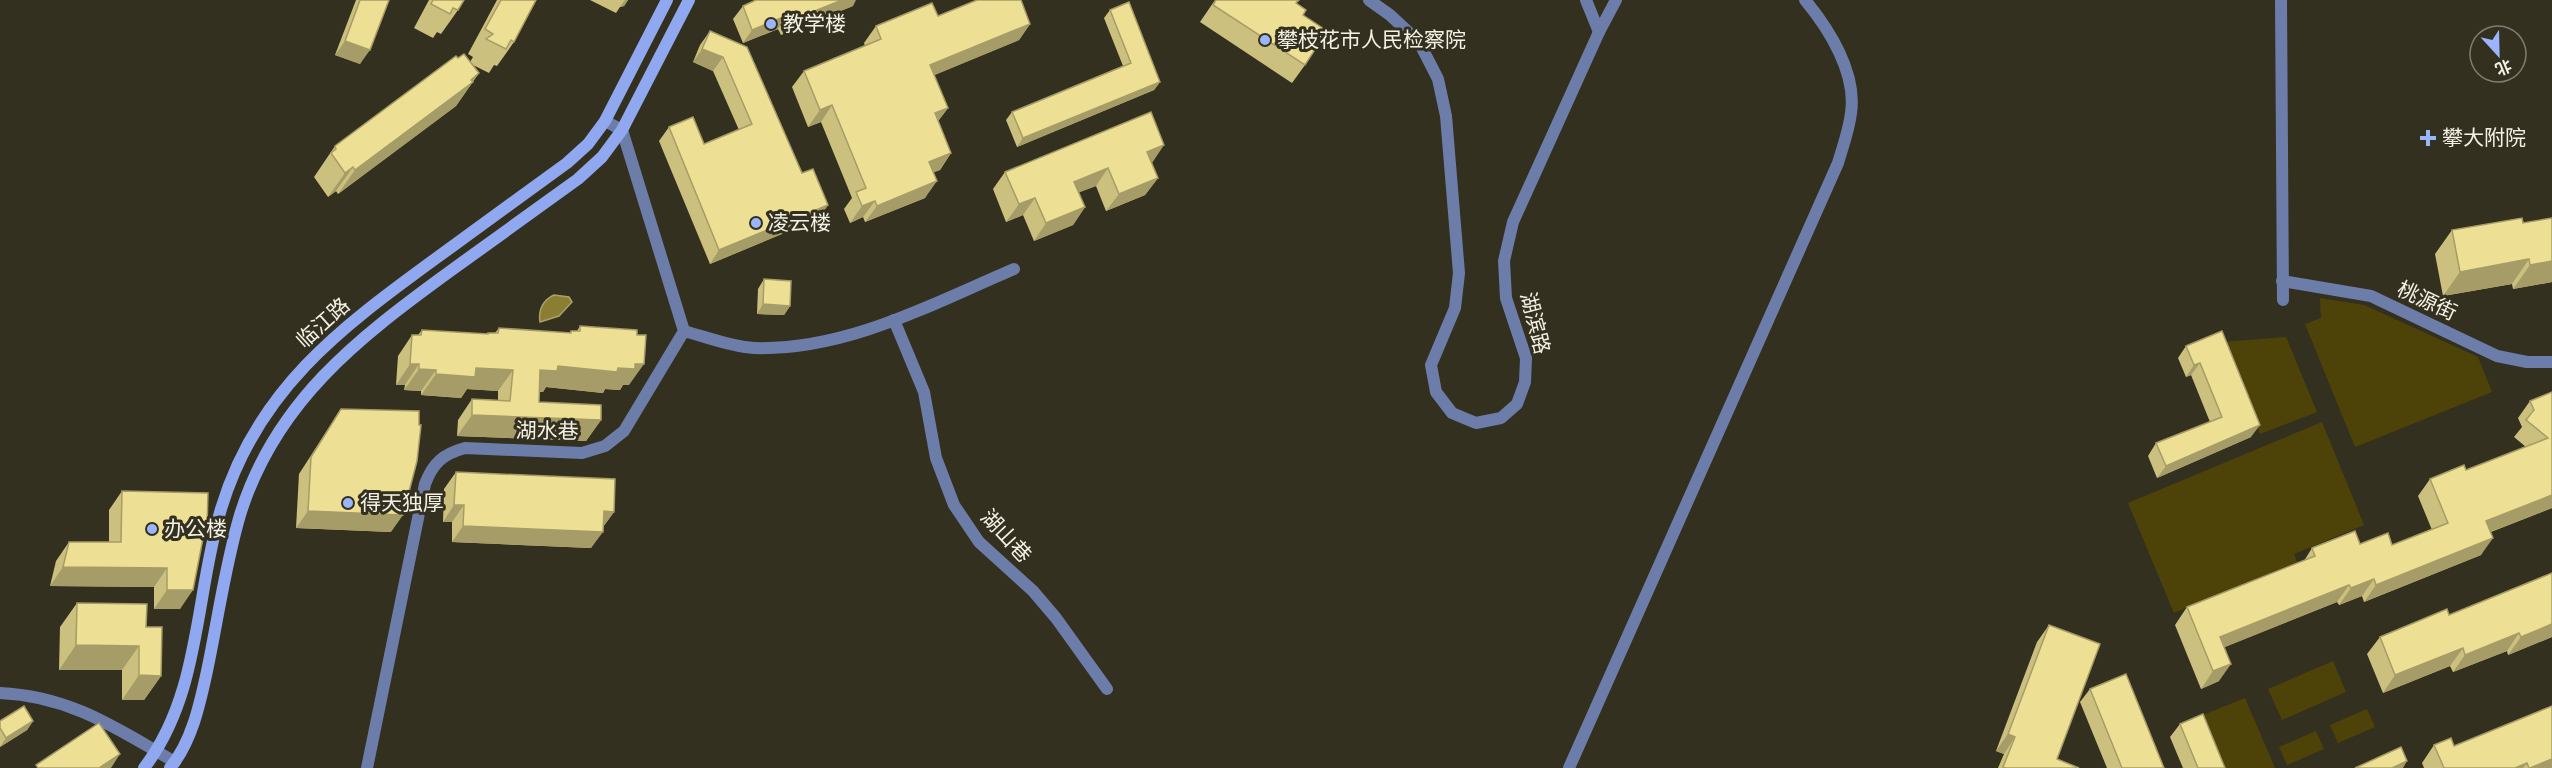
<svg xmlns="http://www.w3.org/2000/svg" width="2552" height="768" viewBox="0 0 2552 768" font-family="'Archivo Narrow','Noto Sans SC',sans-serif">
<style>
.green{fill:#4d4309}
.water{fill:#8b7e32;stroke:#aaa068;stroke-width:1.5}
.lines{fill:none;stroke-linecap:round;stroke-linejoin:round}
.street{stroke:#6d7da9;stroke-width:12}
.secondary{stroke:#8fa8ef;stroke-width:12}
.wall{fill:#ccc07e}
.shaded-wall{fill:#a69c67}
.building{fill:#eddf93;stroke:#a69c67;stroke-width:1.5}
.poi-dot{fill:#9bb5fd;stroke:#34301f;stroke-width:2}
.labels{text-anchor:middle;stroke-width:6;stroke-linejoin:round;paint-order:stroke}
.poi-label{font-size:21px;fill:#f3f1e6;stroke:#34301f;text-anchor:start}
.street-label{font-size:21px;fill:#f3f1e6;stroke:#34301f}
</style>
<rect width="100%" height="100%" fill="#34301f"/>
<g class="green">
<polygon points="2320,298 2364,305 2478,357 2492,392 2355,447 2305,324 2321,318"/>
<polygon points="2286,337 2317,412 2260,434 2223,342"/>
<polygon points="2322,422 2364,525 2294,554 2297,562 2174,613 2128,503"/>
<polygon points="2333,661 2346,692 2282,720 2268,689"/>
<polygon points="2245,698 2275,768 2225,768 2203,715"/>
<polygon points="2367,709 2375,727 2338,743 2330,725"/>
<polygon points="2316,731 2324,749 2287,765 2279,747"/>
</g>
<path class="water" d="M554 295 569 297 572 302 559 316 540 322C538 310 543 300 554 295Z"/>
<g class="lines">
<g class="street">
<polyline points="1369,0 1390,15 1419,42 1438,79 1446,116 1459,273 1455,308 1431,365 1436,392 1452,413 1476,423 1501,418 1517,404 1525,382 1526,358 1506,298 1504,261 1513,222 1599,32 1616,0"/>
<polyline points="1586,0 1599,32"/>
<polyline points="2281,0 2283,300"/>
<polyline points="2282,281 2371,296 2497,356 2527,362 2552,362"/>
<polyline points="894,320 924,392 936,458 954,505 979,542 1033,591 1056,618 1107,689"/>
<path d="M684 331C706 337 732 347 754 348 846 351 932 304 1014 269"/>
<path d="M0 693C70 696 116 728 175 762"/>
<path d="M367 768 425 484C433 463 443 454 465 448L582 453 605 446 624 431 684 331 622 130 605 121"/>
<path d="M1569 768 1838 163C1843 146 1849 130 1851 113 1857 73 1829 29 1805 0"/>
</g>
<g class="secondary">
<path d="M144 768C201 694 195 595 221 509 257 390 339 329 435 259 479 227 523 195 567 163L588 144 605 121 667 0"/>
<path d="M170 768C192 742 200 703 207 671 218 619 225 566 240 515 275 402 357 339 449 272 492 241 535 210 578 179L602 157 622 130 689 0"/>
</g>
</g>
<g class="wall">
<polygon points="356,0 389,0 360,64 335,55"/>
<polygon points="429,0 464,0 458,10 441,34 437,32 433,38 414,28"/>
<polygon points="497,0 536,0 514,42 497,66 494,65 489,73 473,65 479,73 456,106 338,194 336,191 328,197 314,177 335,146 458,58 470,62 473,57 468,54"/>
<polygon points="590,0 628,0 624,6 620,7 616,13"/>
<polygon points="1215,0 1299,0 1296,3 1303,15 1305,65 1292,83 1200,22"/>
<polygon points="743,6 853,6 781,35 778,29 743,43 733,19"/>
<polygon points="1110,10 1160,82 1154,90 1017,147 1006,120 1012,112 1123,66 1104,18"/>
<polygon points="938,16 1030,24 1019,40 934,75 948,108 938,121 951,153 940,170 933,172 925,198 865,222 863,217 850,223 844,209 852,198 821,122 808,127 792,87 804,71 865,46 864,43 876,26"/>
<polygon points="710,31 802,173 828,205 818,219 710,264 659,141 669,127 704,144 739,130 713,71 693,62 700,45"/>
<polygon points="1152,163 1158,178 1145,195 1106,211 1096,186 1079,192 1085,207 1073,225 1034,241 1023,215 1006,222 993,189 1005,172"/>
<polygon points="2552,218 2552,282 2513,289 2512,284 2443,296 2435,254 2452,230 2523,223"/>
<polygon points="764,279 790,306 784,315 757,314 758,289"/>
<polygon points="580,326 629,385 623,385 620,390 605,389 603,393 546,387 543,392 539,392 539,402 601,420 586,441 457,436 458,420 472,399 498,400 498,391 467,389 461,398 421,395 421,391 404,390 405,385 396,385 398,356 412,335 418,335 422,330 486,334 488,333 495,333 499,328 570,333 571,331 577,331"/>
<polygon points="2222,331 2251,437 2157,478 2148,456 2156,443 2210,422 2191,375 2186,377 2178,358 2186,346"/>
<polygon points="2552,392 2552,508 2491,532 2481,555 2364,602 2362,596 2339,605 2337,602 2224,647 2219,681 2201,689 2175,625 2187,607 2304,561 2312,548 2360,544 2392,545 2432,530 2418,496 2430,479 2466,470 2526,447 2514,437 2522,427 2518,418 2530,401"/>
<polygon points="341,409 391,532 296,528 299,474"/>
<polygon points="456,472 614,512 603,527 591,548 452,542 452,522 443,522 444,489"/>
<polygon points="122,491 204,533 180,609 154,609 154,587 50,586 56,561 69,542 109,542 109,510"/>
<polygon points="2552,573 2552,637 2508,655 2507,651 2453,672 2450,666 2383,693 2367,654 2380,637 2449,615"/>
<polygon points="77,603 146,627 161,676 144,700 122,700 122,670 59,670 60,627"/>
<polygon points="2049,625 2057,759 2079,768 1998,768 2004,754 1996,751 2037,642"/>
<polygon points="2090,689 2164,768 2107,768 2080,702"/>
<polygon points="0,721 33,721 27,730 0,747"/>
<polygon points="2180,724 2225,768 2183,768 2170,737"/>
<polygon points="2434,745 2454,746 2552,768 2424,768 2422,763"/>
</g>
<g class="shaded-wall">
<polygon points="625,0 628,0 624,6 620,7"/>
<polygon points="842,0 856,0 853,6 781,35 790,21"/>
<polygon points="788,15 778,29 743,43 752,30"/>
<polygon points="1030,24 1019,40 918,82 930,65"/>
<polygon points="345,41 370,50 360,64 335,55"/>
<polygon points="702,49 723,57 713,71 693,62"/>
<polygon points="479,73 456,106 338,194 355,170"/>
<polygon points="1160,82 1154,90 1017,147 1023,138"/>
<polygon points="832,105 821,122 808,127 820,110"/>
<polygon points="948,108 936,124 935,113"/>
<polygon points="1164,145 1152,163 1147,152"/>
<polygon points="951,153 940,170 918,179 929,162"/>
<polygon points="353,167 336,191 328,197 345,173"/>
<polygon points="1108,168 1096,186 1062,199 1074,182"/>
<polygon points="1158,178 1145,195 1106,211 1119,194"/>
<polygon points="937,181 925,198 865,222 877,206"/>
<polygon points="1035,198 1023,215 1006,222 1019,204"/>
<polygon points="875,201 863,217 850,223 862,206"/>
<polygon points="828,205 818,219 710,264 719,250"/>
<polygon points="1085,207 1073,225 1034,241 1046,223"/>
<polygon points="2529,259 2512,284 2443,296 2460,272"/>
<polygon points="2552,261 2552,282 2513,289 2530,265"/>
<polygon points="763,304 790,306 784,315 757,314"/>
<polygon points="2200,363 2191,375 2186,377 2194,365"/>
<polygon points="410,364 419,364 405,385 396,385"/>
<polygon points="635,364 644,364 629,385 623,385 620,390 605,389 603,393 546,387 543,392 526,391 540,370 558,366 618,368"/>
<polygon points="476,368 513,370 498,391 467,389 461,398 421,395 436,374"/>
<polygon points="419,369 436,370 421,391 404,390"/>
<polygon points="472,415 601,420 586,441 457,436"/>
<polygon points="2260,425 2251,437 2157,478 2166,466"/>
<polygon points="2552,495 2552,508 2474,538 2486,521"/>
<polygon points="454,505 464,505 452,522 443,522"/>
<polygon points="308,511 403,515 391,532 296,528"/>
<polygon points="604,511 614,512 602,528"/>
<polygon points="463,526 603,532 591,548 452,542"/>
<polygon points="2493,538 2481,555 2364,602 2376,585"/>
<polygon points="63,567 167,568 154,587 50,586"/>
<polygon points="2374,579 2362,596 2339,605 2351,588"/>
<polygon points="2349,585 2337,602 2208,654 2220,637"/>
<polygon points="167,590 193,590 180,609 154,609"/>
<polygon points="2552,624 2552,637 2508,655 2521,637"/>
<polygon points="2519,633 2507,651 2453,672 2465,655"/>
<polygon points="76,645 139,646 122,670 59,670"/>
<polygon points="2463,648 2450,666 2383,693 2395,675"/>
<polygon points="2231,664 2219,681 2201,689 2213,671"/>
<polygon points="139,675 161,676 144,700 122,700"/>
<polygon points="33,721 27,730 0,747 6,738"/>
<polygon points="2008,734 2015,737 2004,754 1996,751"/>
<polygon points="120,754 111,768 99,768"/>
<polygon points="2552,759 2552,768 2530,768"/>
<polygon points="2407,761 2403,768 2392,768"/>
<polygon points="2527,763 2523,768 2515,768"/>
</g>
<g class="building">
<polygon points="360,0 389,0 370,50 345,41"/>
<polygon points="433,0 464,0 458,10 453,8 450,14 431,4"/>
<polygon points="501,0 536,0 514,42 511,40 506,49 486,39 493,34 485,29"/>
<polygon points="756,0 842,0 790,21 788,15 752,30 743,6"/>
<polygon points="977,0 1021,0 1030,24 930,65 948,108 935,113 951,153 929,162 937,181 877,206 875,201 862,206 856,192 866,188 832,105 820,110 804,71 881,39 876,26 932,3 938,16"/>
<polygon points="1216,0 1299,0 1296,3 1306,10 1303,15 1327,31 1305,65 1213,5"/>
<polygon points="1129,2 1160,82 1023,138 1012,112 1131,63 1110,10"/>
<polygon points="710,31 747,47 802,173 813,169 828,205 719,250 669,127 693,117 704,144 752,124 723,57 702,49"/>
<polygon points="464,54 479,73 471,80 473,82 355,170 353,167 345,173 331,153 336,149 335,146 456,56 458,58"/>
<polygon points="1151,112 1164,145 1147,152 1158,178 1119,194 1108,168 1074,182 1085,207 1046,223 1035,198 1019,204 1005,172"/>
<polygon points="2522,218 2523,223 2552,218 2552,261 2530,265 2529,259 2460,272 2452,230"/>
<polygon points="764,279 791,281 790,306 763,304"/>
<polygon points="580,326 637,330 637,335 646,335 644,364 635,364 635,369 618,368 617,372 558,366 557,371 540,370 539,402 601,405 601,420 472,415 472,399 510,401 513,370 476,368 475,377 436,374 436,370 419,369 419,364 410,364 412,335 421,335 422,330 488,334 488,333 498,333 499,328 571,333 571,331 580,331"/>
<polygon points="2222,331 2260,425 2166,466 2156,443 2222,417 2200,363 2194,365 2186,346"/>
<polygon points="2552,392 2552,495 2486,521 2493,538 2376,585 2374,579 2351,588 2349,585 2220,637 2231,664 2213,671 2187,607 2315,556 2312,548 2355,531 2360,544 2388,533 2392,545 2448,523 2430,479 2464,465 2466,470 2548,438 2526,420 2534,410 2530,401"/>
<polygon points="341,409 419,411 419,425 421,425 417,461 403,515 308,511 311,457"/>
<polygon points="456,472 615,479 614,512 604,511 603,532 463,526 464,505 454,505"/>
<polygon points="122,491 208,493 207,528 205,528 193,590 167,590 167,568 63,567 69,542 121,542"/>
<polygon points="2552,573 2552,624 2521,637 2519,633 2465,655 2463,648 2395,675 2380,637 2447,609 2449,615"/>
<polygon points="77,603 147,604 146,627 162,627 161,676 139,675 139,646 76,645"/>
<polygon points="2049,625 2100,644 2057,759 2079,768 2006,768 2003,767 2015,737 2008,734"/>
<polygon points="2126,674 2164,768 2122,768 2090,689"/>
<polygon points="24,706 33,721 6,738 0,728 0,721"/>
<polygon points="2552,706 2552,759 2530,768 2529,768 2527,763 2515,768 2444,768 2434,745 2451,738 2454,746"/>
<polygon points="2203,714 2225,768 2198,768 2180,724"/>
<polygon points="99,723 120,754 99,768 38,768 36,765"/>
<polygon points="2401,747 2407,761 2392,768 2355,768"/>
</g>
<g class="poi-dot">
<circle cx="771" cy="24" r="6"/>
<circle cx="1265" cy="40" r="6"/>
<path d="M2425 129h6v6h6v6h-6v6h-6v-6h-6v-6h6z"/>
<circle cx="756" cy="223" r="6"/>
<circle cx="348" cy="503" r="6"/>
<circle cx="152" cy="529" r="6"/>
</g>
<g class="labels">
<g class="poi-label">
<text x="783" y="31">教学楼</text>
<text x="1277" y="47">攀枝花市人民检察院</text>
<text x="2442" y="145">攀大附院</text>
<text x="768" y="230">凌云楼</text>
<text x="360" y="510">得天独厚</text>
<text x="164" y="536">办公楼</text>
</g>
<g class="street-label">
<text transform="translate(2427 301) rotate(25)" y="7">桃源街</text>
<text transform="translate(323 323) rotate(-42)" y="7">临江路</text>
<text transform="translate(1535 323) rotate(76)" y="7">湖滨路</text>
<text transform="translate(547 431) rotate(1)" y="7">湖水巷</text>
<text transform="translate(1006 536) rotate(47)" y="7">湖山巷</text>
</g>
</g>
<g transform="translate(2498 54) rotate(158)"><circle r="28" fill="#34301f" stroke="#807d6f" stroke-width="1.5"/>
<path d="M0-4.5L10 22L0 15L-10 22Z" fill="#9bb5fd"/>
<text y="-9" font-size="16" font-weight="bold" text-anchor="middle" fill="#f3f1e6">北</text>
</g>
</svg>
